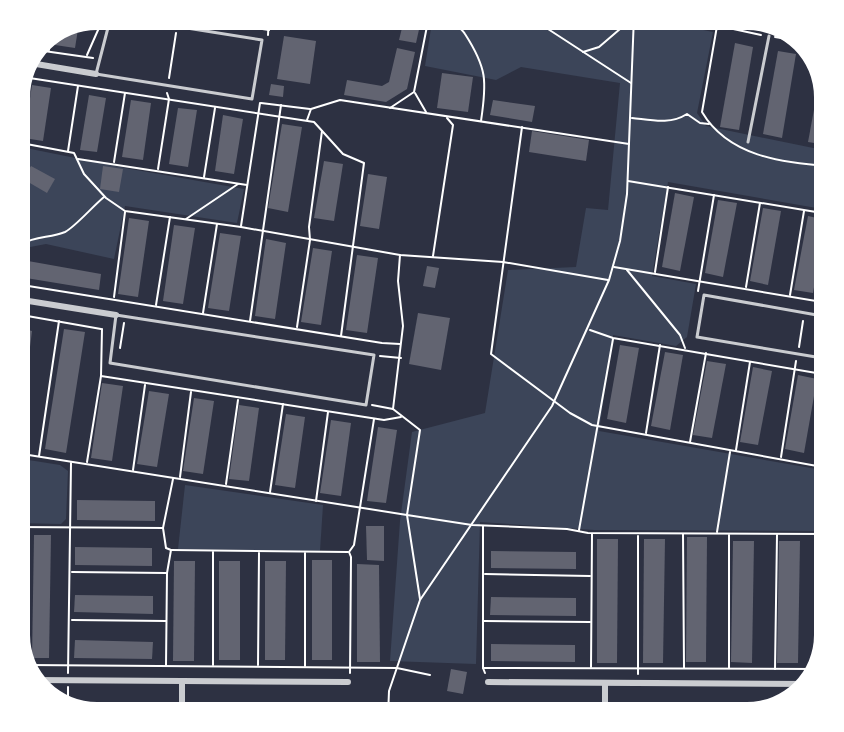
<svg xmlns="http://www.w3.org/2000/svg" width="844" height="732" viewBox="0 0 844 732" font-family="'Fira Sans',sans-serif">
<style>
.green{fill:#3c4559}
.building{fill:#626471}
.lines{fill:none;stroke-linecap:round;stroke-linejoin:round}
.path{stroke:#fff;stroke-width:2}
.service{stroke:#caccd0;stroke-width:3}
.minor{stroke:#caccd0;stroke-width:6}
</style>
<rect width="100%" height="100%" fill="#2d3142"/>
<g class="green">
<polygon points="433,16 635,16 713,32 697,113 706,126 828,151 828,210 668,182 652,276 696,284 687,337 676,346 613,335 599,431 828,471 828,531 594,530 480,522 476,664 390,661 400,521 412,432 485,413 508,270 576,267 586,208 608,210 620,83 521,67 496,80 425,66"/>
<polygon points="16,146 125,168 244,189 237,223 125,206 114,259 46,244 25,248 16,246"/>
<polygon points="16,458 60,465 68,471 66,519 61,524 16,523"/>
<polygon points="185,485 323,505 320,551 178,549"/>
</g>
<g class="building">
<polygon points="405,16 422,16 416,43 399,40"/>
<polygon points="79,23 75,48 55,45 57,31"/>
<polygon points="284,36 316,41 310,84 277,79"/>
<polygon points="735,43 753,47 739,130 720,127"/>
<polygon points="397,48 415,52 407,89 386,102 344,95 347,80 382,86 389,82"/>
<polygon points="778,51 796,54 782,138 763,134"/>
<polygon points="442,73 473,77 468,112 437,108"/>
<polygon points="820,77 828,97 827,145 808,142"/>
<polygon points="271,84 284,86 283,97 269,95"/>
<polygon points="32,85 51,88 43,141 24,138"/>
<polygon points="89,95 106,98 97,152 80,150"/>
<polygon points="131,100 151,103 143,160 122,157"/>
<polygon points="493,100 535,106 532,122 490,115"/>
<polygon points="178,108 197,110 188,167 169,164"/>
<polygon points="223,115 243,119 234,174 215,171"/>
<polygon points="282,124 302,127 288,212 268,208"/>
<polygon points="532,131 589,140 586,161 529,152"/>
<polygon points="324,161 343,164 334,221 314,218"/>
<polygon points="31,166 55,179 47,193 23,179"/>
<polygon points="103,166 123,169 119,192 100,189"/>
<polygon points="368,174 387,177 379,229 360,226"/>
<polygon points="675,193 694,197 680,271 662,267"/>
<polygon points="718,200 737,203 723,277 705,273"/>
<polygon points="763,208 781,211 768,285 750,281"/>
<polygon points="808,216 826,220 813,293 794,290"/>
<polygon points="129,218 149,221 138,297 118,294"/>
<polygon points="23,225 28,237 19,240 16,228"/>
<polygon points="174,225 195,228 183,304 163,301"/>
<polygon points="220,233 241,236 229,311 208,308"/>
<polygon points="266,239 286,243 275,319 255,316"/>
<polygon points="313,248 332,251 321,325 301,322"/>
<polygon points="357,255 378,258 367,333 346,330"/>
<polygon points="28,261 101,274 99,290 26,278"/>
<polygon points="427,266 439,268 435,288 423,286"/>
<polygon points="418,313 450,318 441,370 409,364"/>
<polygon points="16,327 32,331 18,443 16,443"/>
<polygon points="64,329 85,332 66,453 45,449"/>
<polygon points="620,345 639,348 626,423 607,419"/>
<polygon points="665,352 683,355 670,430 651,426"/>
<polygon points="707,361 726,364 712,438 693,435"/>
<polygon points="753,367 772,371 758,445 740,442"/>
<polygon points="798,375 817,379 804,453 785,449"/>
<polygon points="102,383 123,386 112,461 91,458"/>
<polygon points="149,391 169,394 157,467 137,464"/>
<polygon points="194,398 214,401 203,474 183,471"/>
<polygon points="239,405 259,408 249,481 229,479"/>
<polygon points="286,414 305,417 295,488 275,485"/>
<polygon points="331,420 351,423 341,496 320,493"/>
<polygon points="378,427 397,430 386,503 367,501"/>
<polygon points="77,500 155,501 155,521 77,520"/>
<polygon points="366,526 384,526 384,561 367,560"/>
<polygon points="34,535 51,535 49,658 32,658"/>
<polygon points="687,537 707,537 706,662 686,662"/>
<polygon points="597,539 618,539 617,663 597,663"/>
<polygon points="644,539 665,539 663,663 643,663"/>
<polygon points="733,541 754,541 752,663 731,662"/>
<polygon points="779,541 800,541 798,663 777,663"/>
<polygon points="75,547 152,548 152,566 75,565"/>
<polygon points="491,551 576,552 576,569 491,568"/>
<rect x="312" y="560" width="20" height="100"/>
<polygon points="174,561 195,561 194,661 173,661"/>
<rect x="219" y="561" width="21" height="99"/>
<polygon points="265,561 286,561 285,660 265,660"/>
<polygon points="357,564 379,565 380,662 357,662"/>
<polygon points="75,595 153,596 153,614 74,612"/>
<polygon points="491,597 576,598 576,616 490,615"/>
<polygon points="75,640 153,642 152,659 74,658"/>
<polygon points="491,644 575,645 575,662 491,661"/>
<polygon points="451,669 467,672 463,694 447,691"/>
</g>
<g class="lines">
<g class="path">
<polyline points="181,16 269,30"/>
<path d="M447 16C452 24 461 27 465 34 487 68 487 81 481 121"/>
<polyline points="528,16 631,83"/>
<path d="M717 26 702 112C728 156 782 163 828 166"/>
<polyline points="724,27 761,35"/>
<polyline points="268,35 269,16"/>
<polyline points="775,37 805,42"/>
<polyline points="37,50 93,58"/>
<polyline points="49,50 51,33"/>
<polyline points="583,52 599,47 634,17 658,17 709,25"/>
<polyline points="87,55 102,21"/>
<polyline points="23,77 314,122 343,154 364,163 341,336"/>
<polyline points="169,78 176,33"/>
<polyline points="415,93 426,112"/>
<polyline points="261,103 310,109"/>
<polyline points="390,108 414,92 429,16"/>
<path d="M632 118C651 120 670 125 687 114L700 123 709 124"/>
<polyline points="307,120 311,109 340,100 629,144"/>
<polyline points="522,127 491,354 570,413 592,425 828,468"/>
<polyline points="16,140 27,71"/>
<polyline points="16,142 74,153 84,174 106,198 125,211 241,227 400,255 503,262 608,280"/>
<polyline points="68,151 78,86"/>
<polyline points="78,159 247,185"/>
<polyline points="114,162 125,93"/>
<polyline points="158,169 169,99 167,93"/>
<polyline points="204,177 215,108"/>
<polyline points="628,181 828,214"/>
<polyline points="186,219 238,184"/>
<polyline points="241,226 260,103"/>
<polyline points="433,256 453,125 447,118"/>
<path d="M16 265 22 244C35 236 51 238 65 232 75 227 93 206 104 197"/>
<polyline points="614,267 828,303"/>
<polyline points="627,270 680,335 685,348"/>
<polyline points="655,272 668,187"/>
<polyline points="16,284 382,343 400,344"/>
<polyline points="746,287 760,203"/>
<polyline points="698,291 714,195"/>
<polyline points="790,295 804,211"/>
<polyline points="114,297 125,212"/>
<polyline points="156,305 170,217"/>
<polyline points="203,313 217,224"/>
<polyline points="16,314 101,329"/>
<polyline points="250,321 281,105"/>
<polyline points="297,327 310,240 309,227 322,131"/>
<polyline points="590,330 613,338 828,375"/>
<polyline points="799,347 803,321"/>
<polyline points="120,348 124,323"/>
<polyline points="380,356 401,358"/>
<polyline points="101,376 384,420 401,417"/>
<polyline points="372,405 393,409"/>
<polyline points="646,433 660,345"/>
<polyline points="690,442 706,353"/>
<polyline points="736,450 750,362"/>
<polyline points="16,453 407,515 420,430 393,409 403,326 398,281 400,255"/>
<polyline points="39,456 59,321"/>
<polyline points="781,457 796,361"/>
<polyline points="87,462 101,376 102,329"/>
<polyline points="133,470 145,385"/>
<polyline points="180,477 191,392"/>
<polyline points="226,484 238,400"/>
<polyline points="270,492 283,404"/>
<polyline points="316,501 328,412"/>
<polyline points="483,526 483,668 485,673"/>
<polyline points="16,527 163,528"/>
<polyline points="579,530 613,339"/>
<polyline points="717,532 730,452"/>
<polyline points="683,534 684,668"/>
<polyline points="638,536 638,674"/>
<polyline points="171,550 348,552"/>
<polyline points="213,552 213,665"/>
<polyline points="305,553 305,666"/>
<polyline points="72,572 166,573"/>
<polyline points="485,574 590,576"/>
<polyline points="420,599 407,515 472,525 567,529 588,533 828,534"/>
<polyline points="72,620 166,621"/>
<polyline points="484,621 590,622"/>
<polyline points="821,655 822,537"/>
<polyline points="26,661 27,527"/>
<polyline points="28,665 397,668 430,675"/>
<polyline points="166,665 167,573 171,550 166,548 163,528 173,479"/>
<polyline points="258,665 259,553"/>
<polyline points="591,667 592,534"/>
<polyline points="483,668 815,669"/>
<polyline points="729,668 729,535"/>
<polyline points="775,669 777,535"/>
<polyline points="68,673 71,463"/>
<polyline points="350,673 351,557 349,552 354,545 374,419"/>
<polyline points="68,705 68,687"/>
<path d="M365 716C383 704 405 708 423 716"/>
<polyline points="388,716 389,691 420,600 552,406 609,280 620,241 627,194 634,16"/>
</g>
<g class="service">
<polygon points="111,16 262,40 252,99 96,74"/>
<polyline points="704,16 783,30"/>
<polyline points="748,142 769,36"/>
<polygon points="116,315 374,355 366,405 110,363"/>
<polyline points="828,359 697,337 704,295 828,317"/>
</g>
<g class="minor">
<polyline points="30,63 96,74"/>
<polyline points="16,299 116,315"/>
<polyline points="34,680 348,682"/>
<polyline points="488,682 808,684"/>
<polyline points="605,683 605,716"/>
<polyline points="182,716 182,681"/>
</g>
</g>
<path d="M0 0H844V732H0ZM97 30H747A67 67 0 0 1 814 97V635A67 67 0 0 1 747 702H97A67 67 0 0 1 30 635V97A67 67 0 0 1 97 30Z" fill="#fff" fill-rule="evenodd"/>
</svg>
